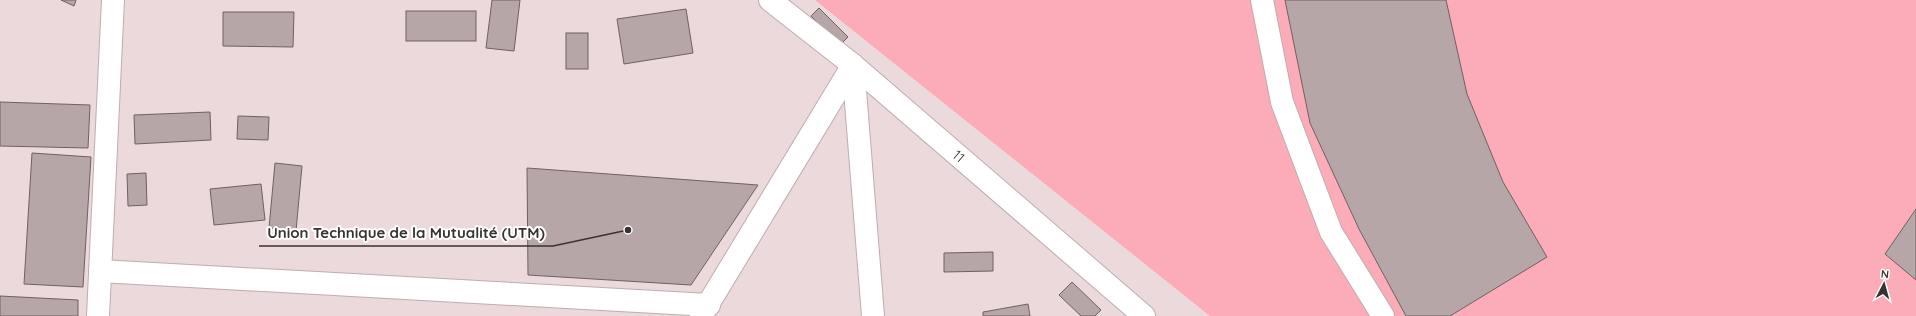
<svg xmlns="http://www.w3.org/2000/svg" width="1916" height="316" viewBox="0 0 1916 316" font-family="Quicksand,sans-serif">
<style>
.green{fill:#fcacb8}
.building{fill:#b7a6a8;stroke:#6f6062}
.lines{fill:none;stroke-linecap:round;stroke-linejoin:round}
.street-casing{stroke:#beadaf;stroke-width:24}
.secondary-casing{stroke:#beadaf;stroke-width:24}
.street{stroke:#fff;stroke-width:22}
.secondary{stroke:#fff;stroke-width:22}
.labels{text-anchor:middle;stroke-width:4;stroke-linejoin:round;paint-order:stroke}
.street-label{font-size:14px;fill:#383232;stroke:#fff}
.leader{fill:none;stroke:#383232;stroke-width:1.5}
.callout-dot{fill:#383232;stroke:#fff;stroke-width:1.5}
.callout-label{font-size:15px;text-anchor:middle;font-weight:bold;fill:#383232;stroke:#fff;stroke-width:4;stroke-linejoin:round;paint-order:stroke}
</style>
<rect width="100%" height="100%" fill="#ebd9db"/>
<polygon class="green" points="815,0 1916,0 1916,316 1210,316"/>
<g class="building">
<polygon points="61,0 76,0 74,6"/>
<polygon points="492,0 520,0 514,51 486,48"/>
<polygon points="1285,0 1446,0 1467,94 1503,182 1547,257 1450,316 1406,316 1359,229 1310,123"/>
<polygon points="819,8 848,37 840,45 811,16"/>
<polygon points="686,9 693,53 624,64 617,19"/>
<rect x="406" y="11" width="70" height="30"/>
<polygon points="223,12 294,12 293,47 223,46"/>
<rect x="566" y="33" width="22" height="36"/>
<polygon points="0,102 90,105 88,148 0,146"/>
<polygon points="210,112 211,140 135,144 134,115"/>
<polygon points="238,116 269,117 268,140 237,139"/>
<polygon points="32,153 91,157 83,287 24,284"/>
<polygon points="275,163 302,166 296,231 269,228"/>
<polygon points="527,168 758,185 691,285 528,275"/>
<polygon points="146,173 147,205 128,206 127,174"/>
<polygon points="261,184 265,220 214,225 210,189"/>
<polygon points="1916,209 1916,280 1885,254"/>
<polygon points="993,252 993,271 944,272 944,253"/>
<polygon points="1072,282 1101,310 1095,316 1081,316 1059,295"/>
<polygon points="0,296 78,300 78,316 0,316"/>
<polygon points="1028,304 1030,316 983,316 983,312"/>
</g>
<g class="lines">
<defs>
<g id="street">
<polyline points="1262,0 1282,102 1331,232 1383,316"/>
<polyline points="853,65 873,316"/>
<polyline points="100,271 709,305"/>
<polyline points="98,316 113,0"/>
<polyline points="701,316 853,65"/>
</g>
<g id="secondary">
<path id="s1" d="M770 0 853 65 1144 316"/>
</g>
</defs>
<use href="#street" class="street-casing"/>
<use href="#secondary" class="secondary-casing"/>
<use href="#street" class="street"/>
<use href="#secondary" class="secondary"/>
</g>
<g class="labels">
<g class="street-label">
<text dy="5" stroke="none"><textPath href="#s1" startOffset="245">11</textPath></text>
</g>
</g>
<path class="leader" d="M628 230L553 246H259"/>
<circle class="callout-dot" cx="628" cy="230" r="4"/>
<g class="callout-label">
<text x="406" y="238">Union Technique de la Mutualité (UTM)</text>
</g>
<g transform="translate(1884 284) rotate(6)" stroke="#ffffff" stroke-width="3" paint-order="stroke">
<path d="M0-3L7 15L0 10L-7 15Z" fill="#383232"/>
<text y="-6" font-size="11" font-weight="bold" text-anchor="middle" fill="#383232">N</text>
</g>
</svg>
